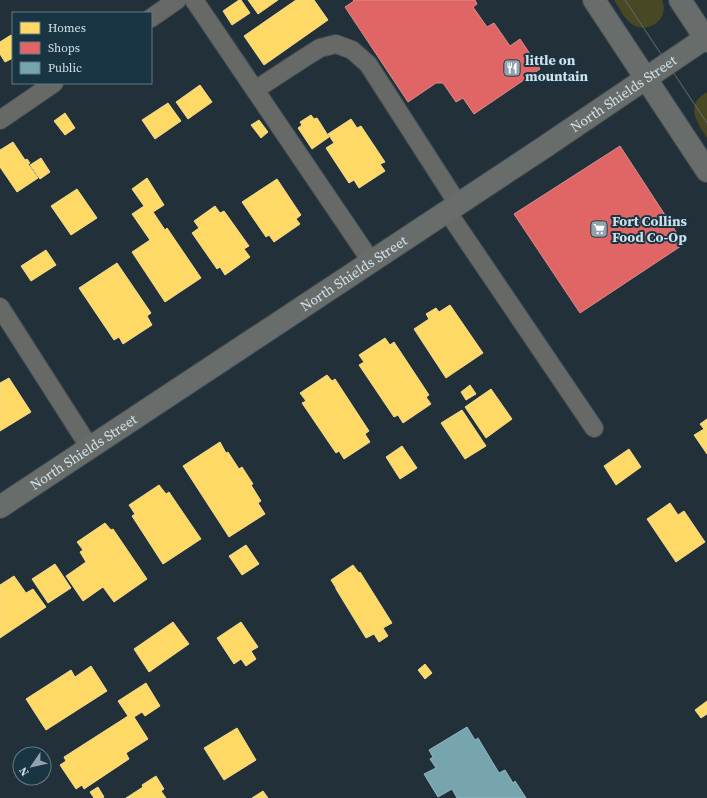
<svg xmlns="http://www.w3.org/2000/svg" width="707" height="798" viewBox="0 0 707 798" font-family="'Source Serif 4',serif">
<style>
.green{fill:#484824}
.homes{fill:#ffd966;stroke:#f1db8d}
.shops{fill:#e06666;stroke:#dc8b8d}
.public{fill:#76a5af;stroke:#91b7c0}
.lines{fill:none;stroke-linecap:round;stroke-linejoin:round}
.lane-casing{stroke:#404c53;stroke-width:20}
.secondary-casing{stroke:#404c53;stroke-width:24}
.lane{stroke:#676967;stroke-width:18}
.secondary{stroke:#686c6a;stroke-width:22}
.tram{stroke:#666d70;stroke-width:1}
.labels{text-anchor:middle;stroke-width:4;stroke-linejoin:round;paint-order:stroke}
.poi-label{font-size:14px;font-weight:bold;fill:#d1e0e9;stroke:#193442;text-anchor:start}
.street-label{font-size:14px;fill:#d1e0e9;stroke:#193442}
</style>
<rect width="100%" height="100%" fill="#223139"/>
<g class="green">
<path d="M614 0H662C670 18 650 34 633 25 625 20 619 8 614 0Z"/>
<path d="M707 92V138C697 122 684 105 707 92Z"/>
</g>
<g class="homes">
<polygon points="239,0 241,0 250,13 232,25 223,11"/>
<polygon points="248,0 278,0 258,14"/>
<polygon points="296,0 314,0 328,20 264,65 244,36"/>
<polygon points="11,35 13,39 13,58 5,62 0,54 0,42"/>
<polygon points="200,85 212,102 188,119 176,102"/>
<polygon points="168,103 181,121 155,139 142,120"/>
<polygon points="65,113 75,128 65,135 54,121"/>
<polygon points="311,115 314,119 317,118 329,137 312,149 298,128 302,125 300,122"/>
<polygon points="351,119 357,128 361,126 385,162 380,164 385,171 359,188 354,180 349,183 326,148 334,143 328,134"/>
<polygon points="259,120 268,132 261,138 251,125"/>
<polygon points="13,142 25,160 27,159 30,163 28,164 38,178 17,192 0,167 0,150"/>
<polygon points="41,158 50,172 40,179 30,165"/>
<polygon points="147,178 164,205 153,212 165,230 167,228 201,278 165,302 132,252 150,240 132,214 144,206 132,189"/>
<polygon points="277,179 301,215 296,219 300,224 274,242 269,235 266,237 242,202"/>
<polygon points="77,189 97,218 71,235 51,206"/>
<polygon points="215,206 220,213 224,211 249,246 244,249 250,257 225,275 220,267 217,269 192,233 199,228 194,221"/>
<polygon points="46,250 56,265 31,281 21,266"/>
<polygon points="117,263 151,313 147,316 152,325 123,344 119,337 114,340 79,288"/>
<polygon points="450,305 483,353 446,378 414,329 429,319 426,314 436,308 439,312"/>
<polygon points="385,338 390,345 394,342 429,395 426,397 431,404 403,423 398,415 394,417 359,365 364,362 359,355"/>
<polygon points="327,375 332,381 335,379 369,431 365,434 370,442 344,459 339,451 336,453 302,403 306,401 300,393"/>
<polygon points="9,378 31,412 0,431 0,383"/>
<polygon points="470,385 476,394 466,400 461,392"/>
<polygon points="491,389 512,419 486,438 465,407"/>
<polygon points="462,410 486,446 465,459 441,423"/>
<polygon points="707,419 707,454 694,435 704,429 700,424"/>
<polygon points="220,442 226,453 228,452 239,469 242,467 253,484 251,485 261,501 258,503 265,514 229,537 183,466"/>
<polygon points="402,446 417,468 400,479 386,457"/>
<polygon points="629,449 641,467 616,485 604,466"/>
<polygon points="159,485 166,494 169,492 201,539 163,564 132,516 135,514 129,505"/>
<polygon points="670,503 678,515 684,511 705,542 676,562 647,519"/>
<polygon points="105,523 111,530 113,529 147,579 114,602 103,587 83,601 66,576 86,562 80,552 83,550 77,542"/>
<polygon points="246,545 259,564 242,575 229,556"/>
<polygon points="55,564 71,588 48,603 32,579"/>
<polygon points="353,565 359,573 360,572 392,623 383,628 388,636 379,642 374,634 366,638 336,589 336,588 331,580"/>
<polygon points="14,576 26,593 33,589 46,607 0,638 0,585"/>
<polygon points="173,622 189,644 149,672 134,649"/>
<polygon points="241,622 258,647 251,651 256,659 246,666 241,659 234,664 217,638"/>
<polygon points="425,664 432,673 425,679 418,670"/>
<polygon points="91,666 107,691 46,730 26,699 71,670 75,677"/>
<polygon points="146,683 160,706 145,716 142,712 134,717 148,739 126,753 129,759 84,789 82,785 76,789 60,765 66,761 64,757 128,716 118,701"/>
<polygon points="707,701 707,714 701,718 695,710"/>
<polygon points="237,728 256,760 224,780 204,748"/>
<polygon points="156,776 164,789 161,791 166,798 126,798 143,787 142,785"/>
<polygon points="98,787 104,797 102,798 94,798 90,792"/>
<polygon points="263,791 268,798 252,798"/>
</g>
<g class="shops">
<polygon points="353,0 475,0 477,4 473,7 487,27 494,23 510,46 520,39 540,69 474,114 463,98 456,102 443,83 436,83 408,102 345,7 354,1"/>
<polygon points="620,146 684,244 580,313 514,214"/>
</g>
<polygon class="public" points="467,727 475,740 478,738 499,773 505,770 513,783 515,781 526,798 457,798 452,789 438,797 424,774 436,768 430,759 433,757 429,750"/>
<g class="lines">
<defs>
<g id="lane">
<polyline points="194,0 371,261"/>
<polyline points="151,18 177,0"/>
<polyline points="255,90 304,58 320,48 336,44 352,50 368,64 458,204"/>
<polyline points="0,120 54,83"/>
<polyline points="447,211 594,428"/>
<polyline points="0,307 90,448"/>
</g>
<g id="secondary">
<polyline points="594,0 707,171"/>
<polyline points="680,0 707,41"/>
<path id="s1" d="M0 507 543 148 707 37"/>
</g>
</defs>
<use href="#lane" class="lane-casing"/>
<use href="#secondary" class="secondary-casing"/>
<use href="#lane" class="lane"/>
<use href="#secondary" class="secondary"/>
<polyline class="tram" points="625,0 707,123"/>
</g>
<defs>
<symbol id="restaurant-square" viewBox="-11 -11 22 22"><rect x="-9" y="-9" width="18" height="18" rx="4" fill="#94a3ab" stroke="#193442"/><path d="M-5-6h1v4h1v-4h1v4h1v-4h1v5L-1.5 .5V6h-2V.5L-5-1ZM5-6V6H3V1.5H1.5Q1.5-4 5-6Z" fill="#fff"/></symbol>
<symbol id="supermarket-square" viewBox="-11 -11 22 22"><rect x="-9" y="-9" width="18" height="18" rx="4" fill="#94a3ab" stroke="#193442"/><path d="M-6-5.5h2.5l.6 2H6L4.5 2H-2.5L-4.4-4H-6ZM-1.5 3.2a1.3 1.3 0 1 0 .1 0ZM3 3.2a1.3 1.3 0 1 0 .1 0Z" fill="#fff"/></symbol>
</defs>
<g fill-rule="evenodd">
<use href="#restaurant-square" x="502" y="58" width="20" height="20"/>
<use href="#supermarket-square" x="589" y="219" width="20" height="20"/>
</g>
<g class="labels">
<g class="poi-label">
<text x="525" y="65">little on<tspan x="525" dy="16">mountain</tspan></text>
<text x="612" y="226">Fort Collins<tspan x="612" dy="16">Food Co-Op</tspan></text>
</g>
<g class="street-label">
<text dy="5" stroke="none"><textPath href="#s1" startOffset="748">North Shields Street</textPath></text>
<text dy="5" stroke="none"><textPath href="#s1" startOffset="424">North Shields Street</textPath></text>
<text dy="5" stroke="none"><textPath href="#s1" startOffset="100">North Shields Street</textPath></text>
</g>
</g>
<rect x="12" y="12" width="140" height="72" fill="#193442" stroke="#637985"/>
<rect x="20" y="22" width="20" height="12" fill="#ffd966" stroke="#637985"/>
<text x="48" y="32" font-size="12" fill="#d1e0e9">Homes</text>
<rect x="20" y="42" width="20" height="12" fill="#e06666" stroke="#637985"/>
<text x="48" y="52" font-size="12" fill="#d1e0e9">Shops</text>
<rect x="20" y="62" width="20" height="12" fill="#76a5af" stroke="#637985"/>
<text x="48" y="72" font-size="12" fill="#d1e0e9">Public</text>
<g transform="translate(32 766) rotate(236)"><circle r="19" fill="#193442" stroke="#637985"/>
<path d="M0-3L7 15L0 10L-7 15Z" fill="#94a3ab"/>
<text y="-6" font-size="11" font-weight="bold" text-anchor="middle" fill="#d1e0e9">N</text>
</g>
</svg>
